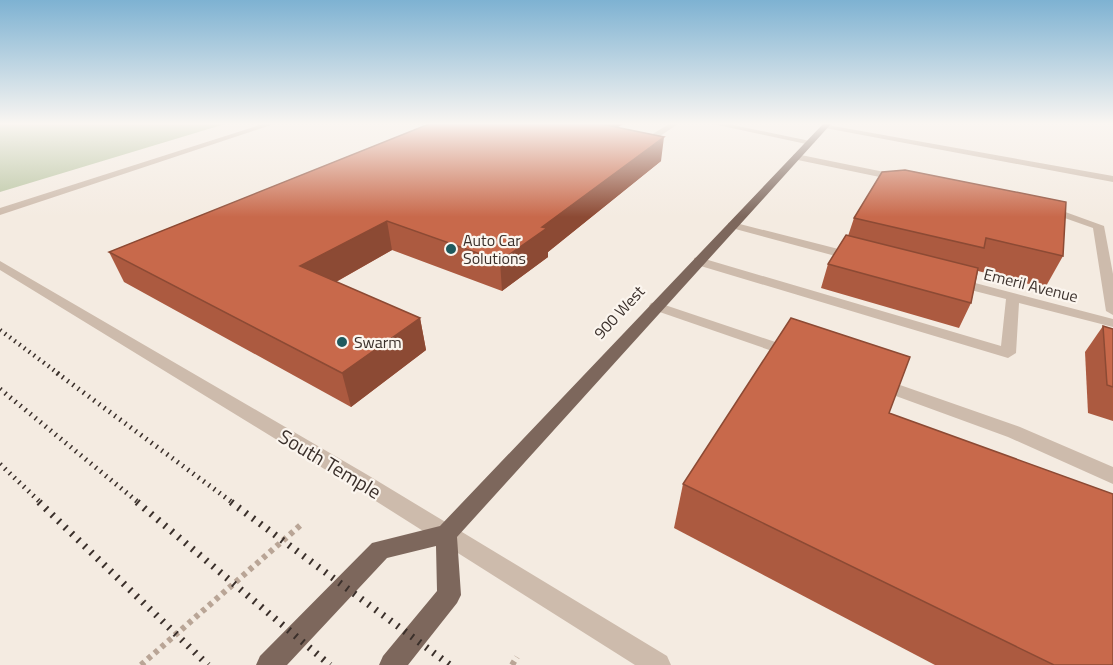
<svg xmlns="http://www.w3.org/2000/svg" width="1113" height="665" viewBox="0 0 1113 665" font-family="'Titillium Web',sans-serif">
<style>
.green{fill:#b8c4a0}
.lines{fill:none;stroke-linecap:round;stroke-linejoin:round}
.path{stroke:#b9a596;stroke-width:6;stroke-dasharray:4.5 4.5;stroke-linecap:butt}
.minor{fill:#cdbbac;fill-rule:evenodd}
.major{fill:#7d675c;fill-rule:evenodd}
.rail-far2{stroke:#3b302b;stroke-width:4.5;stroke-dasharray:1.5 4.5;stroke-linecap:butt}
.rail-far1{stroke:#3b302b;stroke-width:5;stroke-dasharray:1.5 5;stroke-linecap:butt}
.rail{stroke:#3b302b;stroke-width:7;stroke-dasharray:2 7;stroke-linecap:butt}
.wall{fill:#ac5a40}
.shaded-wall{fill:#8c4a34}
.building{fill:#c8694b;stroke:#8c4a34;stroke-width:1.5}
.poi-dot{fill:#1f5a5e;stroke:#fbf5ee;stroke-width:2}
.labels{text-anchor:middle;stroke-width:4.5;stroke-linejoin:round;paint-order:stroke}
.poi-label{font-size:16px;fill:#3b302b;stroke:#fbf5ee;text-anchor:start}
.street-label{font-size:16px;fill:#3b302b;stroke:#fbf5ee}
.near-street-label{font-size:20px;fill:#3b302b;stroke:#fbf5ee}
</style>
<rect width="100%" height="100%" fill="#f4ebe1"/>
<polygon class="green" points="0,124 225,124 0,192"/>
<g class="lines">
<g class="path">
<polyline points="141,665 303,523"/>
<polyline points="512,665 517,657"/>
</g>
<g class="minor">
<polygon points="263,124 274,124 0,215 0,208"/>
<polygon points="669,124 678,124 642,148 636,148 636,144"/>
<polygon points="713,124 728,124 815,142 811,145"/>
<polygon points="822,124 1113,176 1113,182 825,128 822,128"/>
<polygon points="796,154 899,175 904,178 899,181 793,159 793,155"/>
<polygon points="1046,205 1104,226 1113,274 1113,315 1106,311 1093,228 1042,210 1042,206"/>
<polygon points="732,222 858,254 860,257 854,261 728,227 728,223"/>
<polygon points="698,257 1001,346 1006,299 951,285 949,282 951,279 956,278 1113,319 1113,327 1019,303 1016,353 1008,358 694,264 694,258"/>
<polygon points="0,261 366,474 667,656 671,665 635,665 352,486 0,270"/>
<polygon points="656,302 796,349 798,352 790,357 784,355 651,309 649,306 651,303"/>
<polygon points="880,378 1020,427 1113,467 1113,484 1008,437 874,388 872,384 874,380"/>
</g>
<polygon class="major" points="823,124 831,124 457,537 461,595 457,603 408,665 379,665 383,656 437,591 436,546 387,558 287,665 256,665 260,656 372,543 440,526"/>
<polyline class="rail-far2" points="0,330 59,374"/>
<g class="rail-far1">
<polyline points="57,373 233,503"/>
<polyline points="0,389 139,503"/>
<polyline points="0,464 41,503"/>
</g>
<g class="rail">
<polyline points="39,502 208,665"/>
<polyline points="137,502 330,665"/>
<polyline points="231,502 450,665"/>
</g>
</g>
<g class="wall">
<polygon points="429,124 623,124 617,127 661,161 548,252 548,257 502,291 392,250 336,282 420,318 426,350 351,407 124,282 109,252"/>
<polygon points="882,172 1063,256 1045,288 978,271 971,303 959,328 821,288 828,264 848,236 854,218"/>
<polygon points="1103,326 1113,329 1113,421 1088,413 1085,352"/>
<polygon points="889,413 1113,665 935,665 674,528 683,484"/>
</g>
<g class="shaded-wall">
<polygon points="589,124 623,124 589,144"/>
<polygon points="664,137 661,161 548,252 548,257 502,291 500,261 542,227"/>
<polygon points="387,221 392,250 309,297 300,266"/>
<polygon points="420,318 426,350 351,407 342,373"/>
</g>
<g class="building">
<polygon points="429,124 601,124 664,137 542,227 547,228 500,261 387,221 300,266 420,318 342,373 109,252"/>
<polygon points="905,170 1066,202 1063,256 986,238 984,248 854,218 882,172"/>
<polygon points="846,235 978,268 971,303 828,264"/>
<polygon points="791,318 910,357 889,413 1113,494 1113,665 1054,665 683,484"/>
<polygon points="1103,326 1113,329 1113,387 1107,385"/>
</g>
<linearGradient id="sky" x2="0" y2="1"><stop stop-color="#7eb2d2"/><stop offset="0.57" stop-color="#faf6f2"/><stop offset="1" stop-color="#faf6f2" stop-opacity="0"/></linearGradient>
<rect width="1113" height="217" fill="url(#sky)"/>
<g class="poi-dot">
<circle cx="451" cy="249" r="6"/>
<circle cx="342" cy="342" r="6"/>
</g>
<g class="labels">
<g class="poi-label">
<text x="463" y="246">Auto Car<tspan x="463" dy="18">Solutions</tspan></text>
<text x="354" y="348">Swarm</text>
</g>
<g class="street-label">
<text transform="translate(1031 285) rotate(14)" y="6">Emeril Avenue</text>
<text transform="translate(619 312) rotate(-47)" y="6">900 West</text>
</g>
<g class="near-street-label">
<text transform="translate(330 464) rotate(31)" y="7">South Temple</text>
</g>
</g>
</svg>
